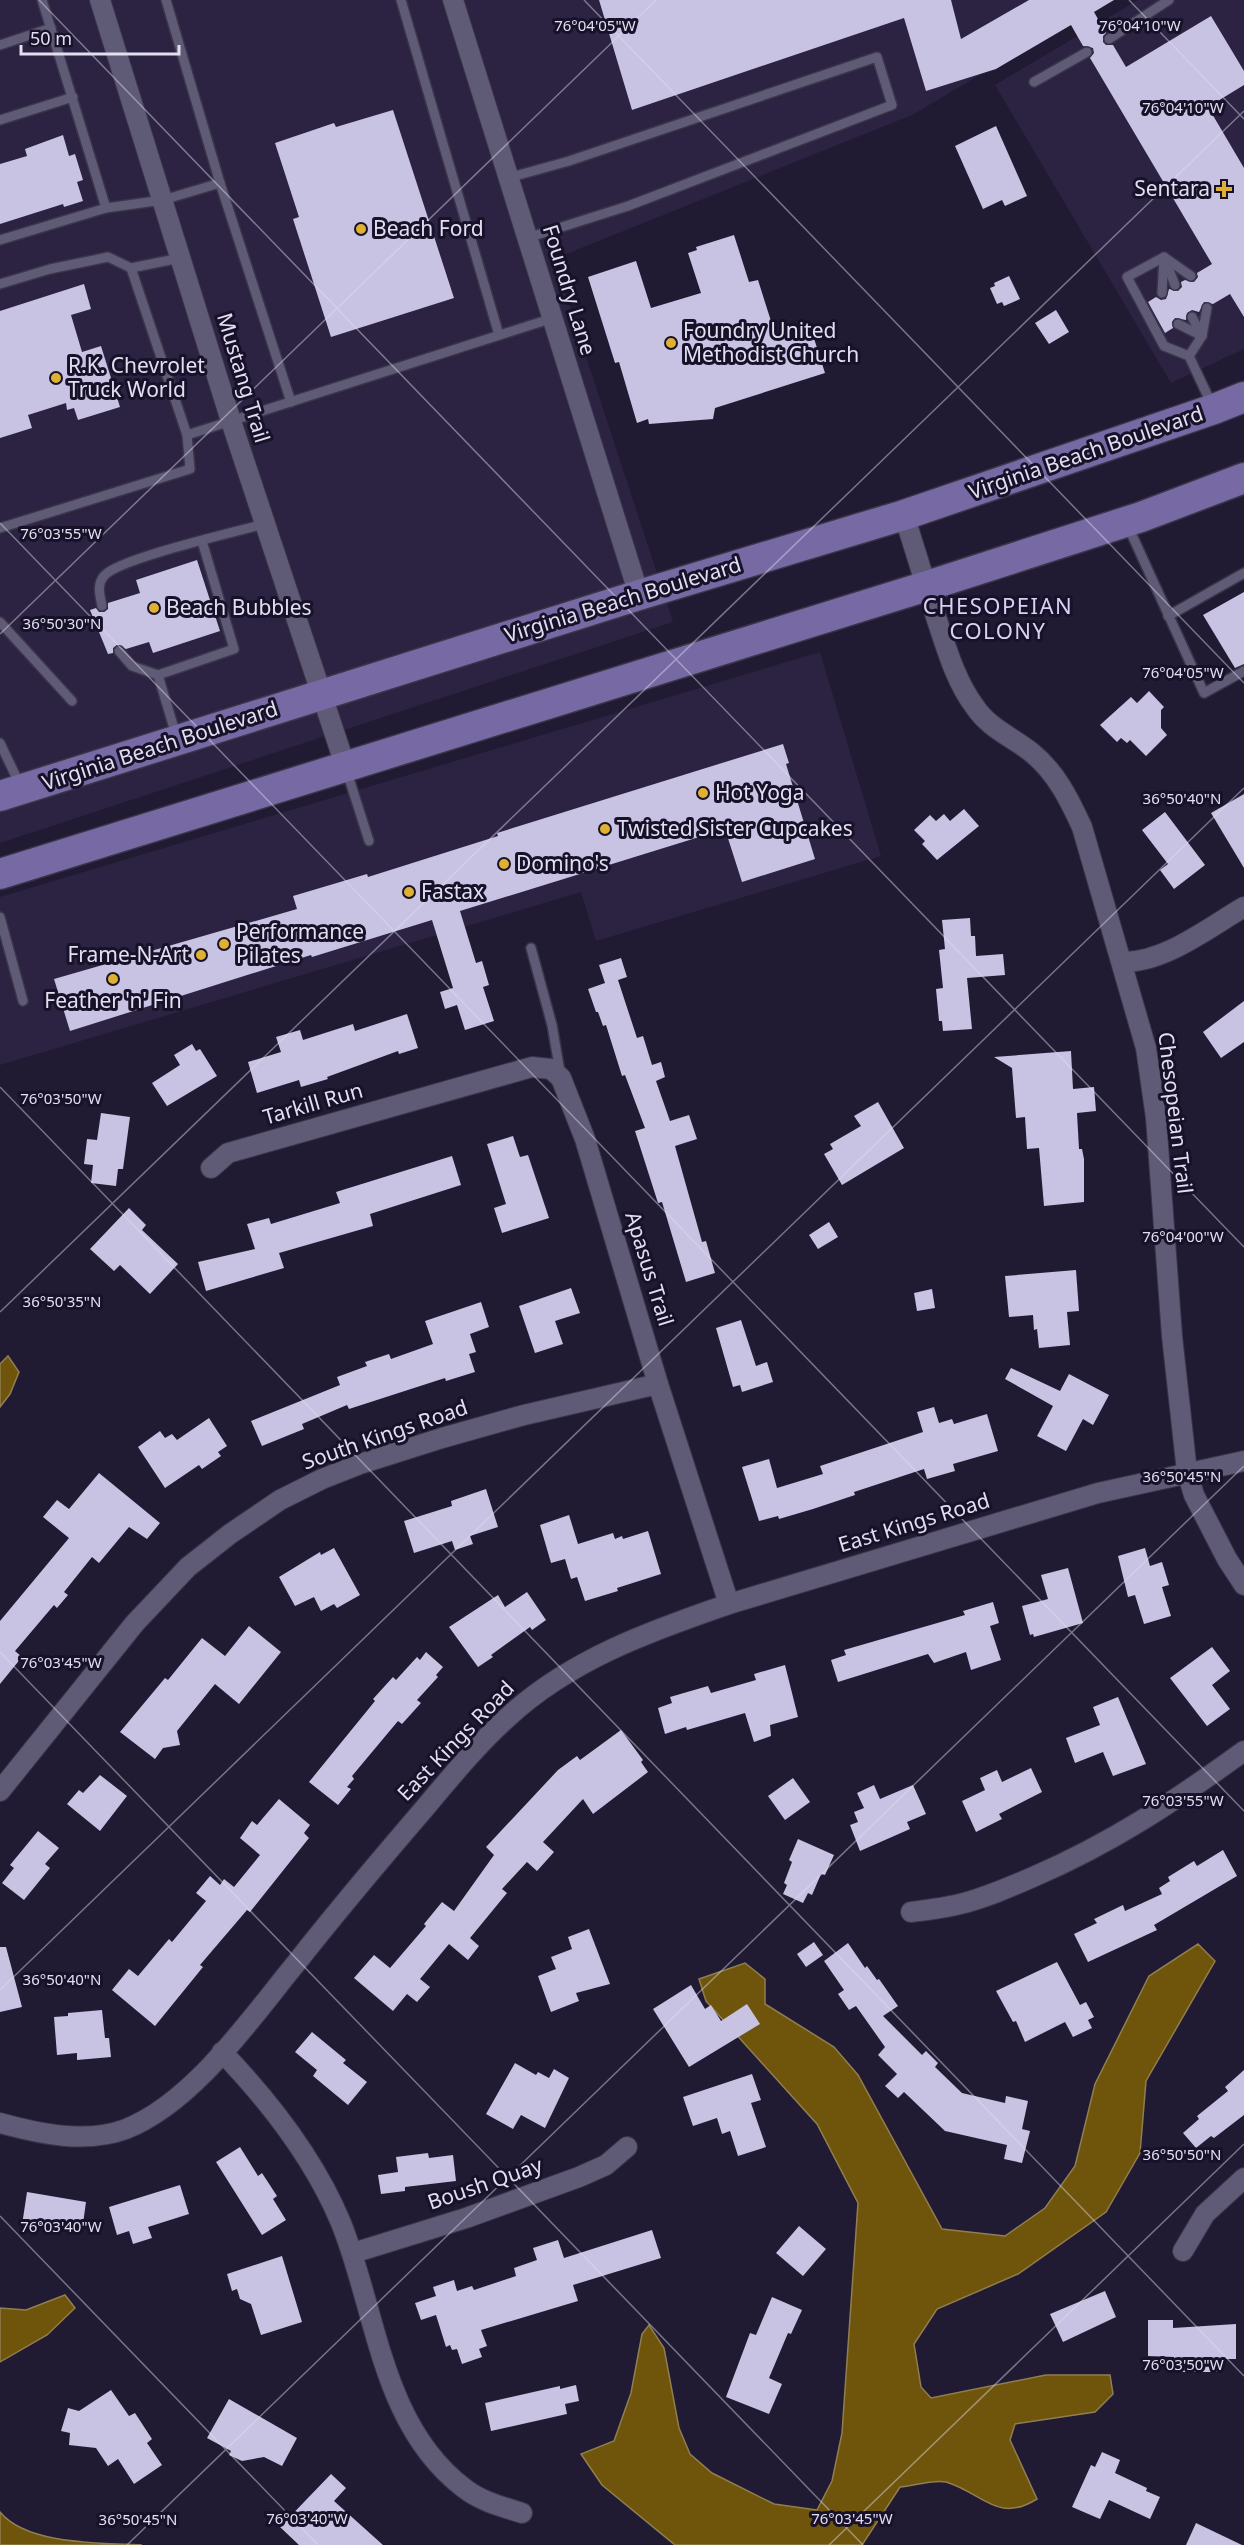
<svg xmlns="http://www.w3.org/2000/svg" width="1244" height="2545" viewBox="0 0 1244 2545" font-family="'Noto Sans',sans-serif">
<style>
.built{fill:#2b2341}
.water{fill:#6e550b;stroke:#917e50;stroke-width:1.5}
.building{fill:#c8c2e3}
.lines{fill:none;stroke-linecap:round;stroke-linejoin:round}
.lane-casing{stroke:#3a3549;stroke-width:12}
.street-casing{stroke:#3a3549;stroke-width:22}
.primary-casing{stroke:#3a3549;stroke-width:33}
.lane{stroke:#5f5a76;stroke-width:9}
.street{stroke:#5f5a76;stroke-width:20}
.primary{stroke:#776aa4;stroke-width:30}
.ticks{fill:none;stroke:#e2dff0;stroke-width:1.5;stroke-opacity:0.45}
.poi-dot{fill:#deb133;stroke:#171129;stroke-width:2}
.labels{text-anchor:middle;stroke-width:6;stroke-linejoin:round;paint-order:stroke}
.poi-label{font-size:21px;fill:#e2dff0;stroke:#171129;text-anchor:start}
.street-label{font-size:21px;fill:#e2dff0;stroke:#171129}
.neighbourhood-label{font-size:22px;letter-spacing:1.5px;fill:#d7d1f2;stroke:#171129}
.ticks-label{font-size:15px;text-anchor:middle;fill:#e2dff0;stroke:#171129;stroke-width:6;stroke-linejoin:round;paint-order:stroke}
</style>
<rect width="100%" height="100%" fill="#201b33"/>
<g class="built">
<polygon points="0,0 1106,0 912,115 554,259 673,622 0,843"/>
<polygon points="1138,0 1244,0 1244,349 1171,383 995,85"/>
<polygon points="820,652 881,856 596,941 581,892 0,1065 0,897"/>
</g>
<g class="water">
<polygon points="8,1356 19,1372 10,1394 0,1407 0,1364"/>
<path d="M1198 1944 1215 1961 1146 2081 1140 2153 1106 2212 1018 2274 937 2309 914 2344 921 2387 931 2398 1046 2375H1110L1113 2394 1095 2412 1015 2424 1010 2440 1037 2499C997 2524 983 2493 946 2482 934 2479 913 2486 900 2487L862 2545H675L602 2485 581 2454 614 2441 631 2393 642 2334 649 2325 664 2348 679 2428 690 2454 712 2473 774 2504 817 2510 832 2481 842 2433 858 2203 817 2124 706 2001 699 1979 745 1963 765 1979V2004L834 2047 858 2075 942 2229 1005 2236 1045 2208 1075 2166 1095 2084 1149 1976Z"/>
<polygon points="65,2295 75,2308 47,2335 0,2362 0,2308 26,2310"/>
<path d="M0 2512C27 2545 101 2543 142 2545H0Z"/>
</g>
<g class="building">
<polygon points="599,0 951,0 961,39 1029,0 1114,0 1094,12 1106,33 1103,36 1103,42 1106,45 1113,45 1126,67 1211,16 1244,71 1244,85 1208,107 1244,168 1244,317 1230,294 1213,304 1204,302 1199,312 1192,310 1187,313 1186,320 1175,318 1172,322 1173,328 1165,333 1148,302 1156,297 1161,300 1166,299 1169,289 1178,291 1182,287 1181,282 1185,280 1194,282 1198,277 1197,273 1212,264 1090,58 1094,53 1093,48 1083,46 1071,25 996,69 926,91 904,18 632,110"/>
<polygon points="393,110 454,298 331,337 293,219 299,217 275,143 334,123 336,127"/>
<polygon points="996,126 1027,196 1005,206 1002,200 983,209 955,146"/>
<polygon points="63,135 69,156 75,154 83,180 77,182 83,201 64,207 63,204 0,224 0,164 27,156 25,149"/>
<polygon points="734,235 749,282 758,280 777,340 811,329 825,373 715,408 713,419 649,424 648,419 637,423 619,362 615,363 588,277 636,261 651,308 701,293 688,253 697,250 696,247"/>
<polygon points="1009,276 1020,299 1004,306 1002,302 997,304 990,288 995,286 994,283"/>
<polygon points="84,284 91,309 71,315 82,352 101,346 120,407 78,420 74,408 67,410 66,403 28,415 32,428 0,438 0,311"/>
<polygon points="1056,310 1069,332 1049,344 1035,323"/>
<polygon points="197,560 220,631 153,653 149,642 126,649 117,645 113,648 113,653 108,654 90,610 96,608 99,612 104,612 108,609 108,603 140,593 136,580"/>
<polygon points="1244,592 1244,664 1235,668 1203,615"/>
<polygon points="1149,691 1164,707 1161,710 1161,728 1167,735 1146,756 1130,740 1127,743 1121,738 1117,742 1100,725 1131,697 1137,703"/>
<polygon points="783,744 789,763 786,764 815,859 742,882 725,829 460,911 476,963 482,961 489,985 483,987 494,1021 465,1030 457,1005 445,1009 440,992 453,988 432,920 312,957 311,955 70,1031 54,979 297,909 293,896 367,874 368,877 498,836 497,833"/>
<polygon points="1244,794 1244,868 1211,813"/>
<polygon points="964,809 979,826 937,860 922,844 925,841 914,830 930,815 936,821 944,814 950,821"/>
<polygon points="1165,812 1205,865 1174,889 1160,870 1168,864 1142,830"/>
<polygon points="970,918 971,936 975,936 976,956 1003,954 1005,975 967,978 972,1029 943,1031 942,1021 939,1021 936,989 943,988 939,950 945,949 942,920"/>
<polygon points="621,958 627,977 618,980 637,1038 643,1036 652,1065 661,1062 665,1077 656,1081 670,1121 689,1115 697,1139 675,1146 702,1242 706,1241 715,1273 686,1282 662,1202 658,1203 635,1131 645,1128 625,1075 622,1076 606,1025 603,1026 598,1012 596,1012 588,989 605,983 599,965"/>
<polygon points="1244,1001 1244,1042 1221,1058 1203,1032"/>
<polygon points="407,1014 418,1048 399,1054 398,1051 327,1077 328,1079 301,1087 299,1080 257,1093 248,1062 281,1052 276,1037 300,1030 303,1040 353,1024 355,1031"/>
<polygon points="192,1044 196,1051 200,1049 217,1076 167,1106 152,1083 180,1065 174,1055"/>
<polygon points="1071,1051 1073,1089 1094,1087 1096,1111 1077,1113 1079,1149 1082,1149 1084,1159 1084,1202 1044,1206 1039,1148 1027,1149 1025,1117 1016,1118 1012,1068 994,1057"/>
<polygon points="878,1102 904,1148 842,1185 824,1154 833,1149 830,1144 861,1126 854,1116"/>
<polygon points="101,1113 130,1117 123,1169 118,1169 116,1186 91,1183 93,1165 84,1164 87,1139 97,1140"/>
<polygon points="513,1136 520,1157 528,1155 549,1218 502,1233 494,1208 506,1204 487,1144"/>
<polygon points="452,1156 461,1185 370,1214 373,1226 279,1253 284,1268 206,1291 198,1262 255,1249 247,1224 269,1218 271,1224 340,1203 336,1192"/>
<polygon points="129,1208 146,1225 142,1230 178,1264 150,1294 120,1265 114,1271 90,1249"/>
<polygon points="829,1222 838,1237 818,1249 809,1235"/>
<polygon points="1076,1270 1079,1311 1067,1312 1070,1345 1039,1348 1037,1329 1034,1330 1033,1315 1009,1317 1005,1276"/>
<polygon points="571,1288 580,1313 555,1321 563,1344 535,1353 519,1306"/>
<polygon points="932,1289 935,1308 917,1311 914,1293"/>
<polygon points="481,1302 489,1327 470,1334 476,1352 469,1354 475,1372 446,1381 445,1378 349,1409 347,1405 302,1424 304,1429 262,1446 251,1421 340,1385 337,1377 367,1366 365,1362 389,1354 391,1359 433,1344 425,1321"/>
<polygon points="741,1320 756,1366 767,1362 773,1382 742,1392 740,1385 733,1387 716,1328"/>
<polygon points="1011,1368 1060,1391 1069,1374 1109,1395 1093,1425 1083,1419 1066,1451 1037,1436 1053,1406 1005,1379"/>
<polygon points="934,1407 939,1423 952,1419 954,1424 987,1414 998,1451 953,1464 955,1471 927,1479 924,1469 854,1492 855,1495 813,1509 779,1519 778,1516 759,1521 742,1467 769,1459 777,1488 823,1474 820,1466 923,1432 917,1412"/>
<polygon points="209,1418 227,1446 218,1452 221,1456 202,1469 199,1465 165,1488 138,1447 160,1431 165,1438 172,1434 177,1440"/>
<polygon points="99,1473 160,1523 147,1539 129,1527 99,1563 92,1557 64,1592 68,1595 57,1608 54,1605 15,1651 22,1657 0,1684 0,1621 69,1538 43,1517 57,1500 69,1509"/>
<polygon points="486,1489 498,1527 470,1536 473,1544 455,1550 452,1541 414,1553 404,1521 452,1506 451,1501"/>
<polygon points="569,1515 578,1544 613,1533 615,1539 622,1536 623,1539 648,1531 661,1574 617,1588 618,1591 585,1601 577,1577 571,1579 565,1559 551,1563 540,1525"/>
<polygon points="334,1548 360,1595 337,1608 334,1604 321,1611 314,1597 295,1606 279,1577 320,1552 321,1555"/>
<polygon points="1145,1548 1150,1566 1162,1562 1169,1585 1162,1587 1171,1616 1144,1624 1135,1595 1128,1597 1118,1556"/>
<polygon points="1068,1568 1083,1623 1034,1637 1033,1634 1030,1635 1022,1606 1048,1599 1041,1575"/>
<polygon points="527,1592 546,1620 532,1630 530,1627 491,1655 493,1657 478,1667 449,1627 498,1595 505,1607"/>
<polygon points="993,1602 999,1623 990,1626 1001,1660 971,1670 966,1652 934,1663 928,1654 838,1682 831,1660 846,1655 844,1650 965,1615 963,1611"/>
<polygon points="249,1626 281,1652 239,1704 215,1684 177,1731 180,1745 163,1748 155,1759 120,1732 165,1678 168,1680 202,1638 225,1656"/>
<polygon points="1212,1647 1230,1671 1212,1685 1230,1709 1207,1726 1170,1678"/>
<polygon points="426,1652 443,1667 436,1675 438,1677 417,1700 421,1703 402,1724 398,1721 352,1776 354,1779 347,1787 351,1789 338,1805 309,1782 375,1701 373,1699 393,1677 396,1680 417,1657 420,1660"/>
<polygon points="785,1665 798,1717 770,1725 771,1736 754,1742 745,1713 687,1730 686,1727 665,1734 658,1708 672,1703 670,1697 708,1686 711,1693 756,1680 754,1674"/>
<polygon points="1118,1697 1146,1764 1113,1776 1103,1752 1075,1763 1066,1738 1100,1725 1093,1707"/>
<polygon points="621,1730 643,1760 641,1762 648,1772 593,1814 583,1799 543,1842 554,1852 537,1871 527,1862 502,1889 507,1893 470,1938 479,1946 468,1960 449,1944 420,1979 430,1987 417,2002 407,1994 393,2011 354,1978 374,1955 390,1968 426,1926 424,1924 442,1902 454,1911 494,1855 486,1847 558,1770 577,1756 580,1760"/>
<polygon points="1031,1768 1042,1792 999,1814 1002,1819 976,1832 962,1801 985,1790 980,1778 997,1770 1002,1782"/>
<polygon points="100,1775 127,1796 100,1831 67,1804 79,1790 83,1793"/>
<polygon points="793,1778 810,1802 785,1820 768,1796"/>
<polygon points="874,1785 880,1799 913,1785 926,1814 907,1822 910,1829 860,1851 850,1825 858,1822 854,1812 864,1808 857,1793"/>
<polygon points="279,1799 310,1825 304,1833 309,1838 250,1912 247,1910 200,1965 203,1967 155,2026 112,1990 129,1969 138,1976 169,1939 172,1942 206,1901 196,1893 210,1876 220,1885 224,1879 234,1887 260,1855 240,1838 252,1821 257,1825"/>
<polygon points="38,1831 59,1848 45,1864 50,1868 24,1900 2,1883 14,1868 10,1865"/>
<polygon points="798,1839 834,1855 825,1875 821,1874 812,1895 808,1893 803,1903 783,1894 787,1885 784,1883 792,1862 789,1860"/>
<polygon points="1223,1850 1237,1876 1154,1925 1157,1930 1088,1962 1074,1934 1097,1923 1094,1919 1123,1905 1125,1911 1162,1894 1159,1888 1170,1881 1168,1877 1194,1861 1197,1866"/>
<polygon points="589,1929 610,1984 576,1993 579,2001 551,2012 538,1976 556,1969 551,1957 572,1949 568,1937"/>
<polygon points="814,1942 823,1955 806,1967 797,1954"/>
<polygon points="848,1943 865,1968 867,1966 877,1980 879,1979 898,2006 883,2016 922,2055 926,2051 938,2063 935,2067 962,2093 1005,2103 1006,2096 1028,2101 1022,2129 1030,2131 1022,2163 1004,2159 1007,2145 945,2131 904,2092 898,2098 885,2086 897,2074 878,2055 885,2047 856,2006 849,2010 838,1994 844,1990 824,1961"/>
<polygon points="0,1947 6,1947 22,2007 0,2012"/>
<polygon points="1057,1962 1080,2005 1086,2002 1094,2017 1088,2020 1092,2028 1073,2037 1065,2022 1025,2042 1016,2021 1013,2022 996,1991"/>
<polygon points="691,1985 705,2009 711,2005 721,2021 747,2004 760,2024 689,2067 653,2009"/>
<polygon points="102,2010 105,2038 109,2038 111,2057 77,2060 77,2053 57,2055 54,2017 68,2016 68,2013"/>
<polygon points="312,2032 346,2060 343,2063 367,2082 348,2105 313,2076 317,2070 295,2052"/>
<polygon points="515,2063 536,2075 538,2072 549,2078 554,2069 569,2078 545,2128 521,2115 513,2129 486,2114"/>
<polygon points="1244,2070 1244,2115 1214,2138 1211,2136 1196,2148 1183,2133 1199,2119 1197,2116 1228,2091 1225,2087"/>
<polygon points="752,2074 761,2100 751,2103 766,2147 738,2156 730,2131 722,2134 717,2118 693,2126 683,2097"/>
<polygon points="240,2147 258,2176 262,2173 277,2196 273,2199 286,2220 262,2235 216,2162"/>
<polygon points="428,2153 429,2158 453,2155 456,2181 405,2187 405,2191 381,2194 378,2175 398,2172 396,2157"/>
<polygon points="180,2185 189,2214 148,2227 152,2238 133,2244 129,2231 117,2235 109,2207"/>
<polygon points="27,2192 86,2202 82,2231 51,2226 50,2230 22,2225"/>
<polygon points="799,2226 826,2249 803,2276 776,2253"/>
<polygon points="652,2230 661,2258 573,2285 578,2301 481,2330 487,2346 479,2349 482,2357 462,2364 457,2349 452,2350 450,2345 446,2347 436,2315 421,2320 415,2303 436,2296 433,2287 454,2280 457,2291 472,2286 474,2290 516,2276 514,2268 537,2260 533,2248 558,2240 564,2258"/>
<polygon points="282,2256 302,2322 261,2335 251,2304 240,2299 237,2289 232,2291 227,2274"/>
<polygon points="1105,2291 1116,2317 1063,2342 1050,2314"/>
<polygon points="772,2297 802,2310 791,2334 788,2333 769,2378 782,2384 769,2414 726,2397 750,2333 756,2335"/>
<polygon points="1148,2320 1173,2320 1173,2328 1236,2324 1236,2359 1223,2359 1223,2372 1174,2372 1174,2357 1148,2356"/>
<polygon points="576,2385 579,2401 565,2404 567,2414 491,2431 485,2403 560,2386 560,2389"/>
<polygon points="111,2390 129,2416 135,2413 152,2439 147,2443 162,2465 134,2484 118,2459 108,2466 96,2448 69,2445 70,2433 61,2431 68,2408 79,2411"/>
<polygon points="229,2399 297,2438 282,2466 264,2457 242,2461 229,2455 231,2451 207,2438"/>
<polygon points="1102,2452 1120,2460 1115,2473 1147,2488 1146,2491 1160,2497 1150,2519 1109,2500 1100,2519 1072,2507 1091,2465 1095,2467"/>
<polygon points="331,2474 346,2488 334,2501 383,2545 299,2545 280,2527"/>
<polygon points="1196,2523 1242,2545 1186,2545"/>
</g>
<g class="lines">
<defs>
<g id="lane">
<polyline points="42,0 106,208 163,200 220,183 166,0"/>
<polyline points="401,0 499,335"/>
<polyline points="1109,39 1169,0"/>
<polyline points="0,45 51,28"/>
<polyline points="1034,82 1087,52"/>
<polyline points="0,120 73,97"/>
<polyline points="508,178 569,161 877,57 892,105 628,206 527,238"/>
<polyline points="220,183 291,402"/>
<polyline points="0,240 106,208"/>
<polyline points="180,258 131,268 187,435"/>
<polyline points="1166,262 1175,285"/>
<polyline points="1191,276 1164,257 1127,277 1164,346 1189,356 1212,405"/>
<polyline points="0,284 50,269 108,257 131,268"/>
<polyline points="1162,293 1164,257"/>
<polyline points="1192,317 1202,336"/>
<polyline points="1178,324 1202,336"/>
<polyline points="1189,356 1202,336 1207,308"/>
<polyline points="1127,524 1204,693 1244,671"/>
<polyline points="0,528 190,469 187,435 553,318"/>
<path d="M102 606C100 595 96 584 105 575 121 558 236 532 264 524"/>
<polyline points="1168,616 1244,573"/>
<polyline points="0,622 72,701"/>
<polyline points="119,651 132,666 158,675 234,649 202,541"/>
<polyline points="158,675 176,735"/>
<polyline points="0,743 20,785"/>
<polyline points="347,772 369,841"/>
<polyline points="0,917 23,1001"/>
<polyline points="531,948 552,1025 560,1072"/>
</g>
<g id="street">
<polyline points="100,0 231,421 346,768"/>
<polyline points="453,0 639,595"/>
<path d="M904 515C914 547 924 579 934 611 945 643 954 679 975 707 989 728 1012 737 1031 752 1056 772 1069 799 1082 827L1146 1048 1156 1118 1172 1336 1187 1472 1194 1495 1227 1559 1244 1585"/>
<path d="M1122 962C1164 963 1208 928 1244 907"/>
<polyline points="211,1168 228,1153 532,1067 551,1069 561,1078 585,1139 658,1384 729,1604"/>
<polyline points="0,1791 135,1623 188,1567 230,1534 280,1500 322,1479 360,1464 442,1438 524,1415 658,1384"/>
<path d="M911 1912C927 1910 944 1908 960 1904 985 1898 1010 1887 1033 1877 1112 1843 1175 1801 1244 1751"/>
<path d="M222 2052C270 2102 314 2158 341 2223 377 2312 381 2425 464 2488 480 2501 503 2507 522 2513"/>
<path d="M0 2123C40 2134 86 2144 126 2129 194 2102 251 2018 297 1962 338 1910 381 1859 424 1809 450 1778 477 1745 507 1718 569 1660 650 1631 729 1604L1098 1493 1244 1461"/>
<polyline points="1183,2251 1205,2214 1244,2178"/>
<polyline points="353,2253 466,2218 579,2177 606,2165 627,2147"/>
</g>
<g id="primary">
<polyline points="0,796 639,595 904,515 1214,409 1244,397"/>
<polyline points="0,874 927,586 1141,517 1244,478"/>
</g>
</defs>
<use href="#lane" class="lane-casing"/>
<use href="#street" class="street-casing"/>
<use href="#primary" class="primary-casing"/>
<use href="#lane" class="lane"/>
<use href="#street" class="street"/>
<use href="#primary" class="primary"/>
</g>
<path class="ticks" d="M39 0 1244 1247M584 0 1244 683M1129 0 1244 119M0 523 1244 1811M0 634 656 0M0 1087 1244 2376M0 1312 1244 111M0 1652 863 2545M0 1990 1244 788M0 2216 318 2545M127 2545 1244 1466M829 2545 1244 2144"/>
<g class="poi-dot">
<path d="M1221 180h6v6h6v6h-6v6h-6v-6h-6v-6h6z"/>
<circle cx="361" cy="229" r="6"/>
<circle cx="671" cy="343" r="6"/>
<circle cx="56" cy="378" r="6"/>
<circle cx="154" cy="608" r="6"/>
<circle cx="703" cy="793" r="6"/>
<circle cx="605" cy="829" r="6"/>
<circle cx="504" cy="864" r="6"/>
<circle cx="409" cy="892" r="6"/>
<circle cx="224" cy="944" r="6"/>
<circle cx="201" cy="955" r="6"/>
<circle cx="113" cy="979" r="6"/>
</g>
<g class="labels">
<g class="poi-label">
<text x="1210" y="196" text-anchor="end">Sentara</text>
<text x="373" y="236">Beach Ford</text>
<text x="683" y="338">Foundry United<tspan x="683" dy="24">Methodist Church</tspan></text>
<text x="68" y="373">R.K. Chevrolet<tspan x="68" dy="24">Truck World</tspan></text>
<text x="166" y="615">Beach Bubbles</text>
<text x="715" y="800">Hot Yoga</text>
<text x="617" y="836">Twisted Sister Cupcakes</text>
<text x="516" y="871">Domino's</text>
<text x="421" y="899">Fastax</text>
<text x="236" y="939">Performance<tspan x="236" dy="24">Pilates</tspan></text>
<text x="189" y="962" text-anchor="end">Frame-N-Art</text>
<text x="113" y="1008" text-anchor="middle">Feather 'n' Fin</text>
</g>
<g class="street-label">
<text transform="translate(569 290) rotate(73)" y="7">Foundry Lane</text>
<text transform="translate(243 378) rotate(73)" y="7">Mustang Trail</text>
<text transform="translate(1086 453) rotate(-19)" y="7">Virginia Beach Boulevard</text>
<text transform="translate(623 600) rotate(-17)" y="7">Virginia Beach Boulevard</text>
<text transform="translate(160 746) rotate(-18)" y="7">Virginia Beach Boulevard</text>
<text transform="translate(313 1104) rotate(-16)" y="7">Tarkill Run</text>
<text transform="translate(1175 1113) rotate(83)" y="7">Chesopeian Trail</text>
<text transform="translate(649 1269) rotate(73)" y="7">Apasus Trail</text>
<text transform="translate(385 1435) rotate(-19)" y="7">South Kings Road</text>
<text transform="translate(914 1523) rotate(-17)" y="7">East Kings Road</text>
<text transform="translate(456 1741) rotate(-46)" y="7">East Kings Road</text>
<text transform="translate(485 2184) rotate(-19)" y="7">Boush Quay</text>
</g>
<g class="neighbourhood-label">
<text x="998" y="614">CHESOPEIAN<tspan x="998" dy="25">COLONY</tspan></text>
</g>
</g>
<g class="ticks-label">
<text x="595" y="31">76°04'05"W</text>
<text x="1140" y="31">76°04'10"W</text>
<text x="1183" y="113">76°04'10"W</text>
<text x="61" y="539">76°03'55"W</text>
<text x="62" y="629">36°50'30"N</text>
<text x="1183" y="678">76°04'05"W</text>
<text x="1182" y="804">36°50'40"N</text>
<text x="61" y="1104">76°03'50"W</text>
<text x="1183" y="1242">76°04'00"W</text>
<text x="62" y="1307">36°50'35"N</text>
<text x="1182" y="1482">36°50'45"N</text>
<text x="61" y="1668">76°03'45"W</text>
<text x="1183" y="1806">76°03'55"W</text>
<text x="62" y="1985">36°50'40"N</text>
<text x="1182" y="2160">36°50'50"N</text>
<text x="61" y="2232">76°03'40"W</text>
<text x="1183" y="2370">76°03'50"W</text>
<text x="307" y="2524">76°03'40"W</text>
<text x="852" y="2524">76°03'45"W</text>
<text x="138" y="2525">36°50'45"N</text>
</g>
<path d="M21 45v9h158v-9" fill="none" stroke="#e2dff0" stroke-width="3"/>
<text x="30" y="45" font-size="18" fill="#e2dff0" stroke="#171129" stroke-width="4.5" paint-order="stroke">50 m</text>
</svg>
